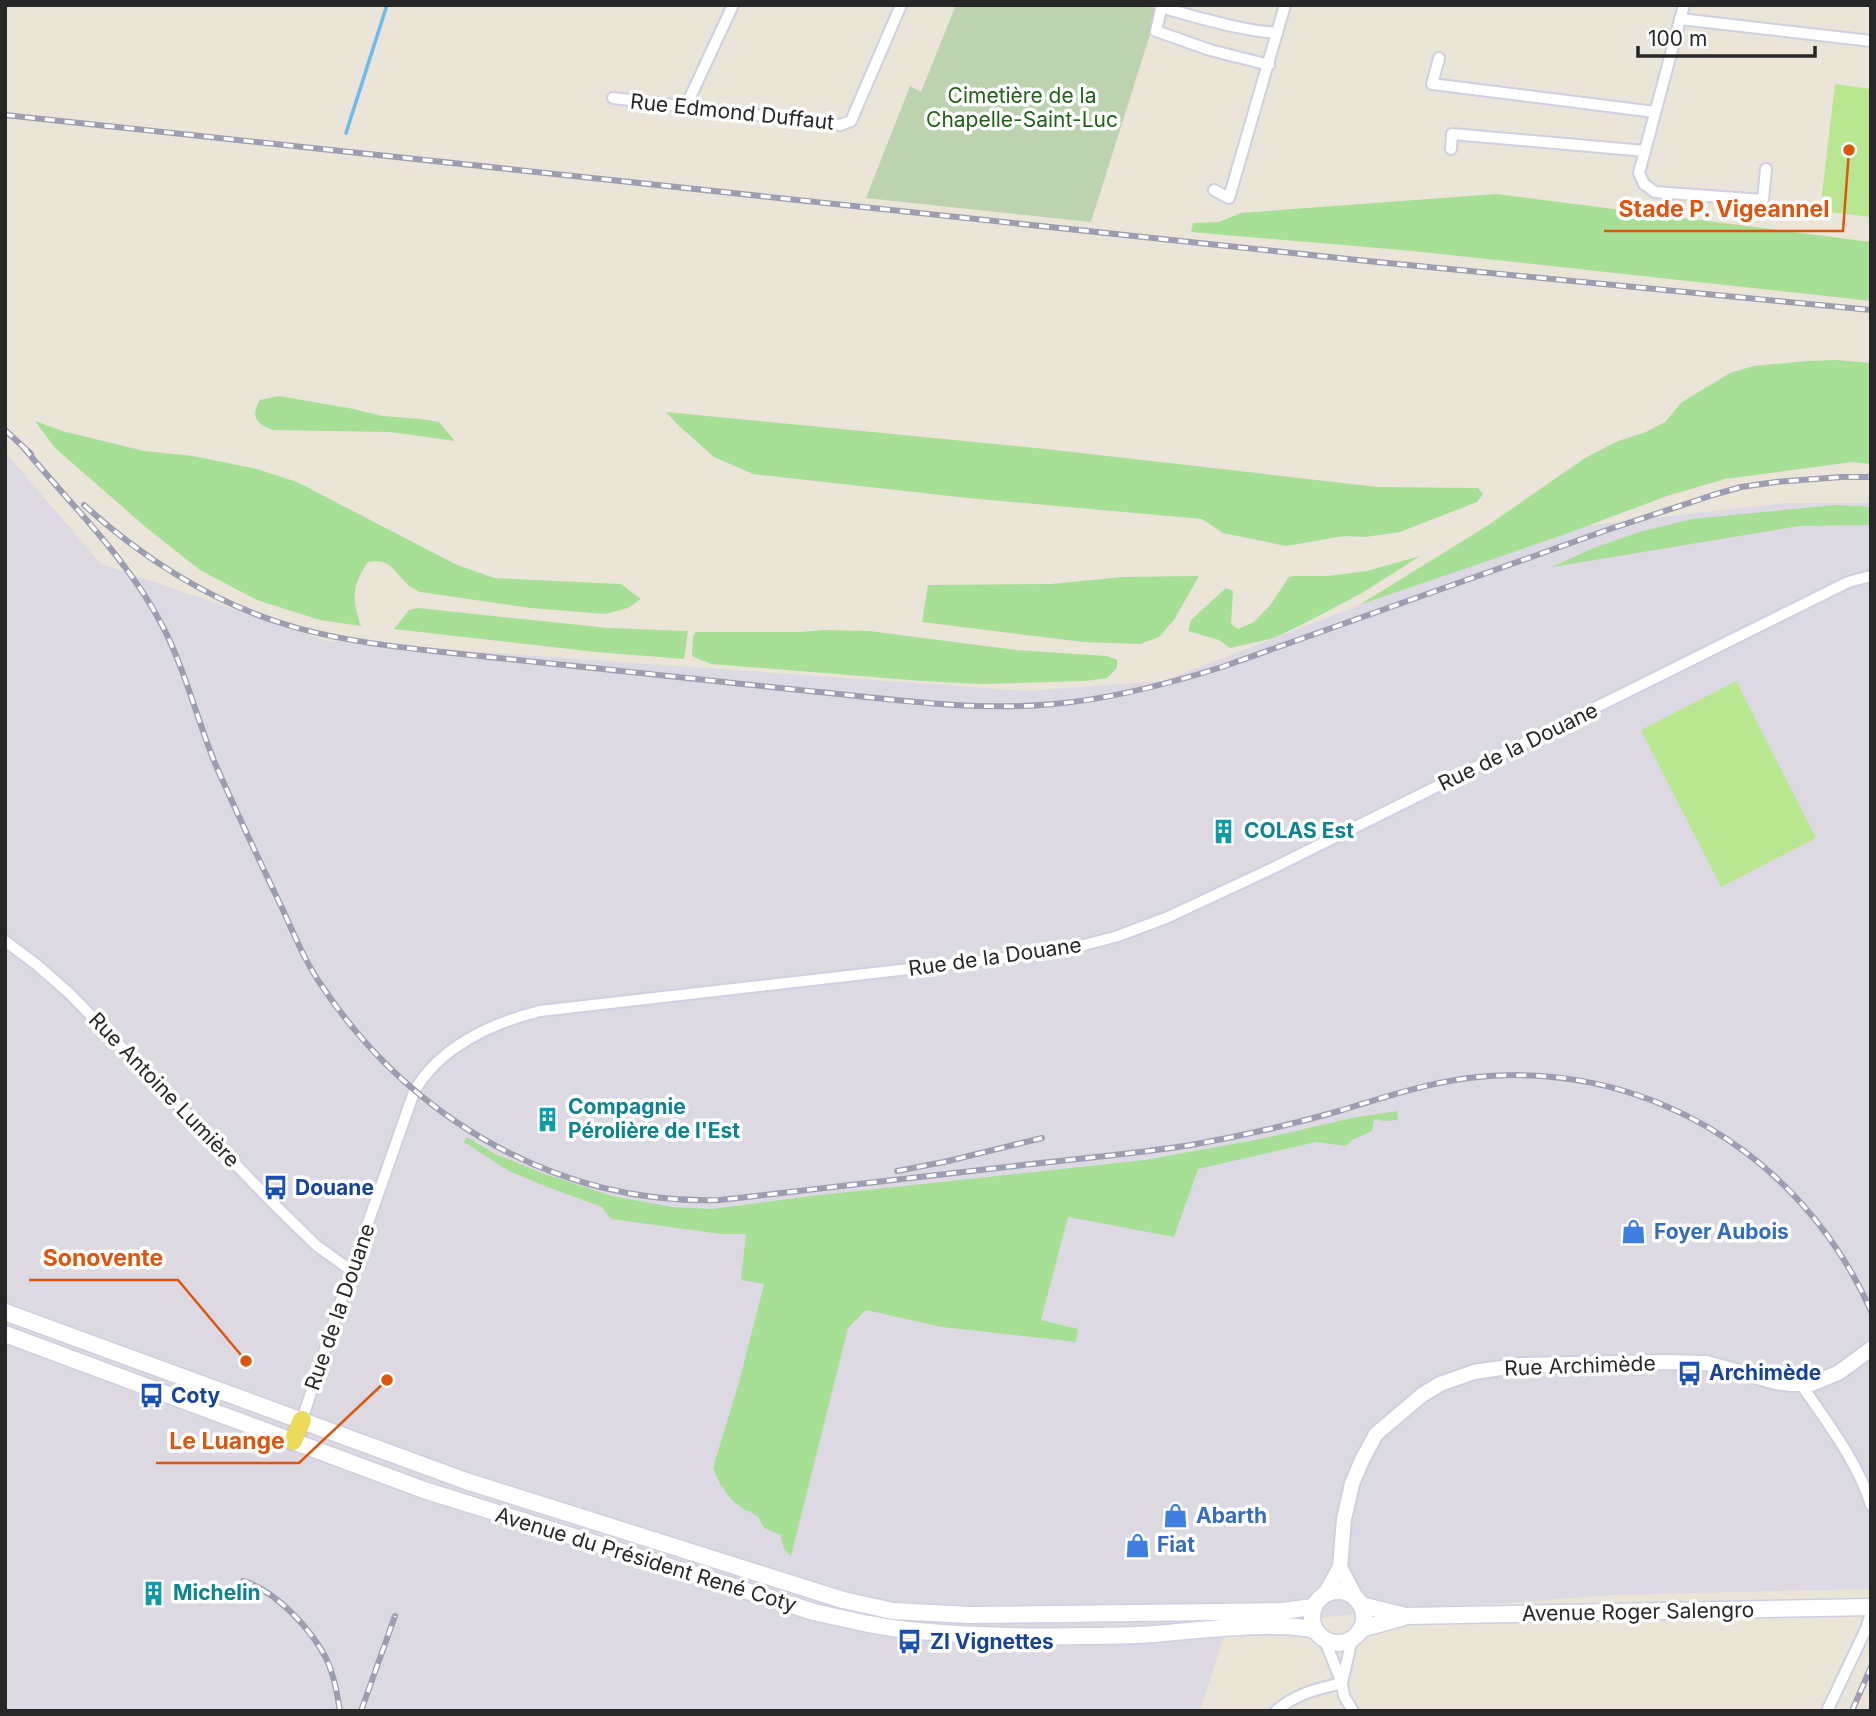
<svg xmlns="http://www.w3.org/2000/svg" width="1876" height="1716" viewBox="0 0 1876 1716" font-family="Inter,sans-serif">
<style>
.industrial{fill:#ddd9e2}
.green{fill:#a7df96}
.cemetery{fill:#bdd3b0}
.pitch{fill:#b9e791}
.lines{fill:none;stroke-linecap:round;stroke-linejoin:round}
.stream{stroke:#6dbbea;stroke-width:3.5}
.minor-casing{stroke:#cecfe0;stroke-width:14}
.tertiary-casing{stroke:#cecfe0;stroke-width:18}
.secondary-casing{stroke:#cecfe0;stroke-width:19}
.primary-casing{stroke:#c7c7c7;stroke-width:21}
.minor{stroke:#fff;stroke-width:10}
.tertiary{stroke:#fff;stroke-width:14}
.secondary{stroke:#fff;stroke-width:16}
.primary{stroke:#ecda5b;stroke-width:18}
.rail-casing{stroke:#9c9db1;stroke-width:6}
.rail{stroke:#fff;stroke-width:3.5;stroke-dasharray:10;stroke-linecap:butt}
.labels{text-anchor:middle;stroke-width:7;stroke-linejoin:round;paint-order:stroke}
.park-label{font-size:21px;fill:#22601b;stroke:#fff}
.street-label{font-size:21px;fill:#272727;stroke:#fff}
.culture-label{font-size:21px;font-weight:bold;fill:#0d838f;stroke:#fff;text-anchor:start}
.transit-label{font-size:21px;font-weight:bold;fill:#164399;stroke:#fff;text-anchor:start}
.shop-label{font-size:21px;font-weight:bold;fill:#366cbe;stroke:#fff;text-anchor:start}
.leader{fill:none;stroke:#de560d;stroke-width:2.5}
.callout-dot{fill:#de560d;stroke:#fff;stroke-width:2.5}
.callout-label{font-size:23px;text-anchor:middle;font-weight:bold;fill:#de560d;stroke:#fff;stroke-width:7;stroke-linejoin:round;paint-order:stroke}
</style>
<rect width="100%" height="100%" fill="#eae4d9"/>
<polygon class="industrial" points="5,452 101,564 327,641 1027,691 1163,681 1557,529 1784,503 1871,503 1871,1581 1869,1589 1612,1595 1340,1616 1228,1623 1200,1711 5,1711"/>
<g class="green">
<polygon points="1496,194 1871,242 1871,301 1413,251 1191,232 1193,223 1219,222 1241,213"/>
<polygon points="1837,360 1871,363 1871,464 1852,462 1725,479 1667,496 1560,536 1359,605 1487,526 1585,458 1618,441 1646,432 1665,422 1682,402 1730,373 1754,366 1808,361"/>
<path d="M279 396 354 409 382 416 421 419 439 422 455 441 390 432 273 430C256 424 250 416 260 400Z"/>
<polygon points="666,412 1046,449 1378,487 1478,488 1483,494 1477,502 1400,532 1365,537 1344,536 1286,546 1223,533 1202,519 968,498 753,474 714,457 679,426"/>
<path d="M35 421 62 431 144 451 193 456 257 469 297 482 455 564 494 578 621 584 641 599 628 608 606 614 531 608 420 592C415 589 409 587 405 582 393 569 389 558 368 562 351 587 352 599 361 626L320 620 257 600 200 570 148 529 55 448Z"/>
<polygon points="1835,505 1871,507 1871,525 1799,526 1552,567 1591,549 1639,532 1692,519"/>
<polygon points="1420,556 1362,593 1305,623 1274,638 1230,648 1219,640 1188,631 1191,620 1226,588 1233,591 1231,624 1238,629 1254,622 1271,604 1289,577 1294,576 1328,576 1367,571"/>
<polygon points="1199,576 1174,620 1159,637 1140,644 1083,642 922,622 928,585 1051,584 1123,577"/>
<polygon points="418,608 608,628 688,631 684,659 596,652 394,629 409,610"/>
<polygon points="825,630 869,631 1016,650 1107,656 1117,660 1117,668 1107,678 1085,681 981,684 922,681 711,664 692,656 693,636 696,632 798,632"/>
<path d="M1397 1111 1398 1120 1384 1121 1374 1119 1372 1131 1352 1140 1346 1146 1316 1142 1198 1169 1174 1237 1068 1217 1041 1320 1078 1329 1076 1342 942 1327 866 1310 848 1328 791 1556C783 1550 782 1545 781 1535L764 1528 758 1517 751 1512 744 1510 731 1499 720 1484 713 1468 739 1382 764 1284 741 1280 746 1234H721L611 1219 602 1207 542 1185 509 1171 464 1142 467 1137 495 1154 542 1173 612 1196 672 1207 712 1209 811 1196 1145 1160 1260 1139 1352 1118Z"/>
</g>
<polygon class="cemetery" points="956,5 1144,5 1158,9 1091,222 866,198 910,86 921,92"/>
<g class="pitch">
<polygon points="1835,84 1871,89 1871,217 1820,211"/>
<polygon points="1736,681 1816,838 1721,887 1641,730"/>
</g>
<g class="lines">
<polyline class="stream" points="346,133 387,5"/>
<defs>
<g id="minor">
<polyline points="1162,5 1156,31 1210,50 1269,65"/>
<polyline points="1684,5 1639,173 1644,184 1655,192 1763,200 1766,169"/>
<path d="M1163 8C1200 18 1239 30 1277 33"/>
<polyline points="1680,19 1871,41"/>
<polyline points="1439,58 1432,84 1655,112"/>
<polyline points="613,98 840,125 851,121 901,5"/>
<polyline points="686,106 733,5"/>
<polyline points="1451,149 1452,134 1645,151"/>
<polyline points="1214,190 1229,198 1285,5"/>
<polyline points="5,941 37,965 69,993 276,1206 317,1246 352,1271"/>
<path d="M1801 1384C1827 1423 1857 1460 1871 1505"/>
<path d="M302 1420 343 1294 414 1092C439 1047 492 1023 540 1011L1031 955 1068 949 1115 937 1166 918 1273 868 1848 582 1871 576"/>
<polyline points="1325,1641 1342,1683 1344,1696 1353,1711"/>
<polyline points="1342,1683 1352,1639"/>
<path d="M1276 1711C1295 1694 1317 1689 1342 1683"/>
<polyline points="1827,1711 1866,1629 1871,1613"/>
</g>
<g id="tertiary">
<polyline points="1340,1567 1356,1598"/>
<polyline points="1325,1594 1340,1567 1344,1519 1352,1484 1362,1460 1376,1434 1422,1395 1440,1384 1474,1372 1522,1365 1665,1362 1706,1363 1776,1382 1791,1384 1811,1384 1838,1373 1871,1349"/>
</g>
<g id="secondary">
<polyline points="5,1312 466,1481 843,1600 893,1611 970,1615 1282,1611 1313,1607"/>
<path d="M5 1334 424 1490 814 1612C849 1620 883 1628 919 1631 991 1638 1066 1637 1138 1635 1183 1633 1227 1625 1272 1626 1286 1626 1300 1626 1314 1630"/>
<circle cx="1338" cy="1617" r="26"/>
<polyline points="1361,1605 1406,1616 1871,1607"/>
<polyline points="1361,1629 1404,1617"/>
</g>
<polyline id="primary" points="293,1441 302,1420"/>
</defs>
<use href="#minor" class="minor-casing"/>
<use href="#tertiary" class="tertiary-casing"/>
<use href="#secondary" class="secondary-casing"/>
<use href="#primary" class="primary-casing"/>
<use href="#minor" class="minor"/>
<use href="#tertiary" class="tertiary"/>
<use href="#secondary" class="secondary"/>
<use href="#primary" class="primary"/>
<defs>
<g id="rail">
<polyline points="5,115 1367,261 1871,310"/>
<polyline points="5,430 31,454"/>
<path d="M24 448C71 505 127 558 162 625 186 671 197 721 217 768 238 815 260 862 282 908 294 934 305 962 322 986 410 1119 559 1205 720 1200 818 1189 917 1177 1015 1166 1074 1159 1133 1154 1191 1145 1241 1136 1290 1125 1339 1111 1381 1098 1424 1084 1468 1078 1641 1057 1801 1153 1871 1311"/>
<path d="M84 505C140 556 208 600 281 623 330 639 382 645 433 651 486 657 539 662 593 668 671 676 750 685 829 693 904 701 979 711 1054 704 1111 699 1168 684 1222 667L1610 529 1713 495 1741 487 1776 482 1842 477H1871"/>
<polyline points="897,1171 944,1162 1042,1138"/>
<path d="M243 1581C275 1590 311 1629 326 1658 334 1675 337 1693 340 1711"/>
<polyline points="361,1711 395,1616"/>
<polyline points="1852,1711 1871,1667"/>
</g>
</defs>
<use href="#rail" class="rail-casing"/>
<use href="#rail" class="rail"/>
</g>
<defs>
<symbol id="building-bare" viewBox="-9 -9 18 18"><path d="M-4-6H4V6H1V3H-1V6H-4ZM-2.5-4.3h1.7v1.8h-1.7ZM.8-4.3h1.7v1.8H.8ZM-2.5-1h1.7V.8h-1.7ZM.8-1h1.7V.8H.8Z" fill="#0f9aa8" stroke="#fff" stroke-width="2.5" paint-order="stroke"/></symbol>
<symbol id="bus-bare" viewBox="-9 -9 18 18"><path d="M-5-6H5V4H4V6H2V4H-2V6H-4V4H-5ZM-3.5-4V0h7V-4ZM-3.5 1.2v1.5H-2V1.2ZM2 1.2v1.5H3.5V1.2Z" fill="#1a4fb4" stroke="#fff" stroke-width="2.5" paint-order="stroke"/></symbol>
<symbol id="shop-bare" viewBox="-9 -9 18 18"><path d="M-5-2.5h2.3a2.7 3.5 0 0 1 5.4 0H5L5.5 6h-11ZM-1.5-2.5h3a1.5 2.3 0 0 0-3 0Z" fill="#3f7fe0" stroke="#fff" stroke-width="2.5" paint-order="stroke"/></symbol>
</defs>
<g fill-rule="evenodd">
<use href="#building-bare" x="1206" y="814" width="35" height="35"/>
<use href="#building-bare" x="530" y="1102" width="35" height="35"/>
<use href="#bus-bare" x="258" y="1170" width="35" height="35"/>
<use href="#shop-bare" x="1616" y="1214" width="35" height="35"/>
<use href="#bus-bare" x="1672" y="1356" width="35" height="35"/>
<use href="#bus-bare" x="134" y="1378" width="35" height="35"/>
<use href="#shop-bare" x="1158" y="1498" width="35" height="35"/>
<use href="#shop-bare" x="1120" y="1528" width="35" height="35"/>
<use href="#building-bare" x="136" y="1576" width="35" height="35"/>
<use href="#bus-bare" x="892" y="1624" width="35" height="35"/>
</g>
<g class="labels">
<g class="park-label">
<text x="1022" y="103">Cimetière de la<tspan x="1022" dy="24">Chapelle-Saint-Luc</tspan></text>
</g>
<g class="street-label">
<text transform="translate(732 112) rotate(6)" y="7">Rue Edmond Duffaut</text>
<text transform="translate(1518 747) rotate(-26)" y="7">Rue de la Douane</text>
<text transform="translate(995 957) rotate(-8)" y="7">Rue de la Douane</text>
<text transform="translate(164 1090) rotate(46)" y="7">Rue Antoine Lumière</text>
<text transform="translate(340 1307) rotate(-71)" y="7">Rue de la Douane</text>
<text transform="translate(1580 1366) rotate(-2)" y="7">Rue Archimède</text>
<text transform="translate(646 1560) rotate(17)" y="7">Avenue du Président René Coty</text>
<text transform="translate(1638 1612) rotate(-1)" y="7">Avenue Roger Salengro</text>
</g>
<g class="culture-label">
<text x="1244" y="838">COLAS Est</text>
<text x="568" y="1114">Compagnie<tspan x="568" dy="24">Pérolière de l'Est</tspan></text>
<text x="173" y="1600">Michelin</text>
</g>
<g class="transit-label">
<text x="295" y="1195">Douane</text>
<text x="1709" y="1380">Archimède</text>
<text x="171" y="1403">Coty</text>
<text x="930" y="1649">ZI Vignettes</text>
</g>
<g class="shop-label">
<text x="1654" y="1239">Foyer Aubois</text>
<text x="1196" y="1523">Abarth</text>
<text x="1157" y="1552">Fiat</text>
</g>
</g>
<path class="leader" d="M1849 150L1843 231H1604M246 1361L178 1280H29M387 1380L299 1463H156"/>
<g class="callout-dot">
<circle cx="1849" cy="150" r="7"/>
<circle cx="246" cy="1361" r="7"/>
<circle cx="387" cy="1380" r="7"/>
</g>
<g class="callout-label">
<text x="1724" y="217">Stade P. Vigeannel</text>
<text x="103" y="1266">Sonovente</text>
<text x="227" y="1449">Le Luange</text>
</g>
<rect width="1876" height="1716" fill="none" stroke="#272727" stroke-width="14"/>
<path d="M1638 46v10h177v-10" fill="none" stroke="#272727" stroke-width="3.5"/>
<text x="1648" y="46" font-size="21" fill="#272727" stroke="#ffffff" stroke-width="5" paint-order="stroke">100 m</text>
</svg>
